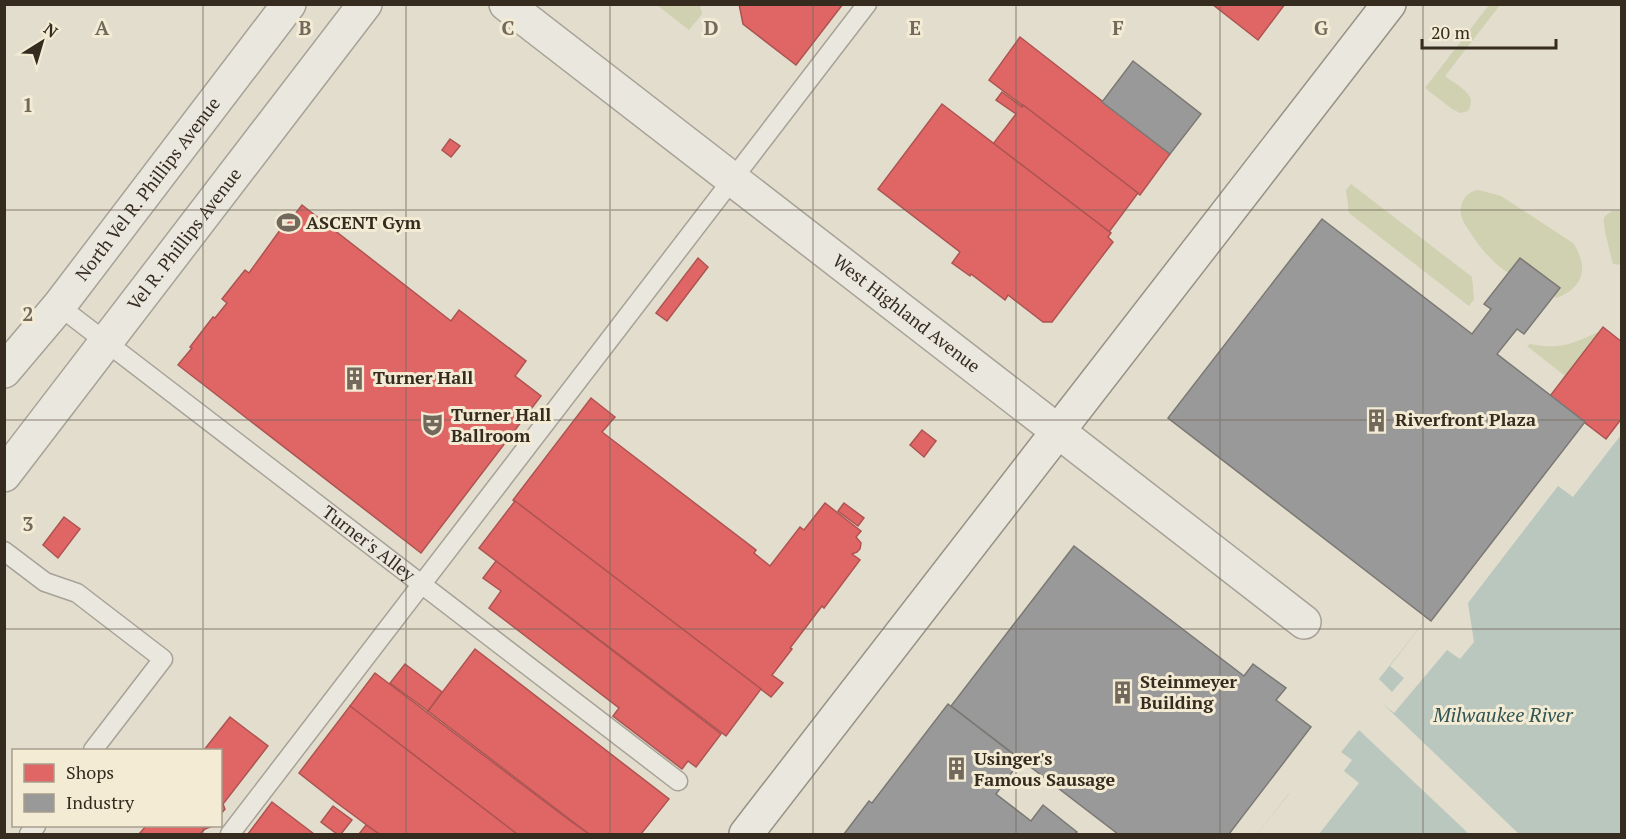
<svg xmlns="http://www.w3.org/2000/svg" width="1626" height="839" viewBox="0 0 1626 839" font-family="'PT Serif',serif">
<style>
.green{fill:#cfd1b1}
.water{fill:#b9c7be}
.pier{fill:#e2ddcd}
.shops{fill:#e06666;stroke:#ad5451;stroke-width:1.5}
.industry{fill:#999;stroke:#7b7874;stroke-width:1.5}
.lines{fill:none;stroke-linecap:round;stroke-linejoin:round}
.service-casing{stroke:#a7a297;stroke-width:21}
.minor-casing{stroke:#a7a297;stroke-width:36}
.tertiary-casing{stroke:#a7a297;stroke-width:36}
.secondary-casing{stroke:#979286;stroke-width:36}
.service{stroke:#eae7df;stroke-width:18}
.minor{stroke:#eae7df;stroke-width:33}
.tertiary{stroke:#eae7df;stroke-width:33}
.secondary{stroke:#eae7df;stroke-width:33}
.grid{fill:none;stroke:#72695c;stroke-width:1.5;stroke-opacity:0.55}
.labels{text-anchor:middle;stroke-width:6;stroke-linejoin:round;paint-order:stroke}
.street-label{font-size:18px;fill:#352b1f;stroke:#f3ebd4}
.poi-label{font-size:18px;font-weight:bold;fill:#352b1f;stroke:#f3ebd4;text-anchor:start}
.water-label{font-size:20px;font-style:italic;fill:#305453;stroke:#f3ebd4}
.grid-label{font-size:20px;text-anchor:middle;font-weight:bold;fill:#72695c;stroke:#f3ebd4;stroke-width:6;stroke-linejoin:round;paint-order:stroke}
</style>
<rect width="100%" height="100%" fill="#e2ddcd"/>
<g class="green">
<polygon points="657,5 700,5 702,14 689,30"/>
<path d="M1489 5H1500L1445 76C1457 86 1479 94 1468 111L1460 113 1452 109 1425 88Z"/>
<polygon points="1351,184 1472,277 1474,299 1469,306 1349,213 1346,190"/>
<path d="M1479 190 1501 196 1573 243C1589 267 1584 287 1557 298 1540 289 1520 281 1504 270 1490 260 1479 246 1470 232 1465 224 1459 217 1461 207 1463 197 1469 191 1479 190Z"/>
<path d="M1612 211H1621V265L1613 264C1611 256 1602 223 1604 218 1605 216 1609 213 1612 211Z"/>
<path d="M1599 332 1565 376 1527 346 1530 344C1563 350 1569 344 1599 332Z"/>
</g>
<polygon class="water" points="1621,376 1621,834 1257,834 1427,618 1431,621"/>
<polygon class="pier" points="1621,376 1621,435 1573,497 1558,486 1468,603 1474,642 1460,659 1447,650 1394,713 1381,702 1519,834 1469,834 1359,730 1341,752 1352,760 1344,771 1359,783 1319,834 1257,834 1289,794 1287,792 1377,677 1392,692 1404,678 1390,666 1427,618 1431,621"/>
<g class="shops">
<polygon points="739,4 843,4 796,65 743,24"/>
<polygon points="1212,4 1285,4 1258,40"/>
<polygon points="1020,37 1170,154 1140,195 989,80"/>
<polygon points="1002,92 1022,107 1023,105 1138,193 1109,232 993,144 1016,114 996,100"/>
<polygon points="942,104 1111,233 1108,237 1113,242 1052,322 1043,322 1008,295 1005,300 971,274 970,276 952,263 960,252 878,189"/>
<polygon points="450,139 460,146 451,157 442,150"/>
<polygon points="302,205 451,321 459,310 526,361 515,376 541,396 421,553 178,365 192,348 190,347 213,317 215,318 227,303 222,299 237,280 245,270 249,273 283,226 285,227"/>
<polygon points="698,258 708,267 667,321 656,313"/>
<polygon points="1603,327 1622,342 1622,418 1606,439 1550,396"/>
<polygon points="591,398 615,417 602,432 756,550 754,553 770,566 800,527 804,530 825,503 861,531 856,537 861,543 860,549 857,552 852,554 860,560 824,608 822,606 790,648 792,649 772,675 783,683 771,697 513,500"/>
<polygon points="922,430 936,441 924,457 910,445"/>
<polygon points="515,501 761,689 726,736 479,548"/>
<polygon points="844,503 864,518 858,526 838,511"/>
<polygon points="64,517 80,529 58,558 43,545"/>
<polygon points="496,561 721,734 696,767 688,761 682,769 613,716 619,708 489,608 501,591 483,578"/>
<polygon points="475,649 669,799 641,834 589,834 428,711"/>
<polygon points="405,664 442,692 428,711 390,683"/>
<polygon points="375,673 569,820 589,834 517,834 350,706"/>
<polygon points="350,706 517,834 379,834 337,803 299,773"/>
<polygon points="230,717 268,746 223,804 225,809 220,815 220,750 204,750"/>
<polygon points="272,802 314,834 248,834"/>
<polygon points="333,806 352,820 341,834 337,834 321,822"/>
<polygon points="366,825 379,834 359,834"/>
<polygon points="146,826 213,826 205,829 200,834 139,834"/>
</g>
<g class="industry">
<polygon points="1133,61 1201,114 1170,154 1102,102"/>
<polygon points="1322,219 1472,334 1491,309 1484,304 1520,258 1560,288 1524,334 1517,329 1497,354 1585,422 1431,621 1168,418"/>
<polygon points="1074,546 1244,676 1253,664 1286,688 1276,700 1311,727 1229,834 1118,834 951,706"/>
<polygon points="948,704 1021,760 996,794 1031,821 1043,805 1077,832 1075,834 844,834 869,801 872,803"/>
</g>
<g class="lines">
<defs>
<g id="service">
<path id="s1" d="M59 306 678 781"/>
<polyline points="4,551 45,582 77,593 163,659 93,750"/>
<polyline points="29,834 36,826"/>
<polyline points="230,834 867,4"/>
</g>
<polyline id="minor" points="1059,432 1304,622"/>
<g id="tertiary">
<path id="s2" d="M506 4 1059 432"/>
<path id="s3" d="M4 371 59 306 289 4"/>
<path id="s4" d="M4 475 365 4"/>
</g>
<polyline id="secondary" points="746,834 1389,4"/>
</defs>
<use href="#service" class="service-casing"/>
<use href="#minor" class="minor-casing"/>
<use href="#tertiary" class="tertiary-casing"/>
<use href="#secondary" class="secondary-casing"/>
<use href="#service" class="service"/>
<use href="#minor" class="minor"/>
<use href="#tertiary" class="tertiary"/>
<use href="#secondary" class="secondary"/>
</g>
<path class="grid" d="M203 4V750M406 4V834M610 4V834M813 4V834M1016 4V834M1220 4V834M1423 4V834M4 210H1622M4 420H1622M4 629H1622M203 826V834"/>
<defs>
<symbol id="stadium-bare" viewBox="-9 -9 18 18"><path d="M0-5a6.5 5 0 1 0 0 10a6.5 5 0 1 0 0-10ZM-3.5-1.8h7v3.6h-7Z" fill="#72695c" stroke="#f3ebd4" stroke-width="2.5" paint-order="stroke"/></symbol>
<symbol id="building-bare" viewBox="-9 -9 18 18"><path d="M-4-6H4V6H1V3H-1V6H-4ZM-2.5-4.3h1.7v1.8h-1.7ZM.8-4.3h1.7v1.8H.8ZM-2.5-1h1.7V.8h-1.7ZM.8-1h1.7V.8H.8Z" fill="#72695c" stroke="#f3ebd4" stroke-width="2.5" paint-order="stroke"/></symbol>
<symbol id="theatre-bare" viewBox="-9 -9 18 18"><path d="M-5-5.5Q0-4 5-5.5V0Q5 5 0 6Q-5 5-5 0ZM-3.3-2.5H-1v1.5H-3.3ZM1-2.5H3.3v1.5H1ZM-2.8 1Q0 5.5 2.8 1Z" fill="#72695c" stroke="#f3ebd4" stroke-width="2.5" paint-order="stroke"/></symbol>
</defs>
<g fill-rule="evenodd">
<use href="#stadium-bare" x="272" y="206" width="33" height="33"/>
<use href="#building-bare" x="338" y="362" width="33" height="33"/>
<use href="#building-bare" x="1360" y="404" width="33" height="33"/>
<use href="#theatre-bare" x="416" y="408" width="33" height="33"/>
<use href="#building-bare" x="1106" y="676" width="33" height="33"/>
<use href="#building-bare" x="940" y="752" width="33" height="33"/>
</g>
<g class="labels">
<g class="street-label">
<text dy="6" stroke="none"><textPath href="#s3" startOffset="232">North Vel R. Phillips Avenue</textPath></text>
<text dy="6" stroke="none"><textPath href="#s4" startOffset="297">Vel R. Phillips Avenue</textPath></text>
<text dy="6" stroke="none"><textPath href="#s2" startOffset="506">West Highland Avenue</textPath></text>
<text dy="6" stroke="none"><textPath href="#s1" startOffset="390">Turner's Alley</textPath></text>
</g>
<g class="poi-label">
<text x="306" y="229">ASCENT Gym</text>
<text x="373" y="384">Turner Hall</text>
<text x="451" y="421">Turner Hall<tspan x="451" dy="21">Ballroom</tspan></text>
<text x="1395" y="426">Riverfront Plaza</text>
<text x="1140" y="688">Steinmeyer<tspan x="1140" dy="21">Building</tspan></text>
<text x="974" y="765">Usinger's<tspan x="974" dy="21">Famous Sausage</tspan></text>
</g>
<g class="water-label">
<text x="1503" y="722">Milwaukee River</text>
</g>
</g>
<g class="grid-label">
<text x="102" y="35">A</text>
<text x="305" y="35">B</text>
<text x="508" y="35">C</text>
<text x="711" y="35">D</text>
<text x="915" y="35">E</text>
<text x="1118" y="35">F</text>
<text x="1321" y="35">G</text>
<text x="28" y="112">1</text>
<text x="28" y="321">2</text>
<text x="28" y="531">3</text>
</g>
<rect width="1626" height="839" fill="none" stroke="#352b1f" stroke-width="12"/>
<rect x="12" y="749" width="210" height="78" fill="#f3ebd4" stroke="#a79e8c" stroke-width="1.5"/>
<rect x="24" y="764" width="30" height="18" fill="#e06666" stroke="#a79e8c" stroke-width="1.5"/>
<text x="66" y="779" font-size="18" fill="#352b1f">Shops</text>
<rect x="24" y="794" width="30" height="18" fill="#999999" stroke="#a79e8c" stroke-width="1.5"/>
<text x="66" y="809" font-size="18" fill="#352b1f">Industry</text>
<g transform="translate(42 42) rotate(37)" stroke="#f3ebd4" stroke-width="4.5" paint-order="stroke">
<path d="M0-4.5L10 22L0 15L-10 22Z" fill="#352b1f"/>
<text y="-9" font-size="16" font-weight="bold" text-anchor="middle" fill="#352b1f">N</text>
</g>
<path d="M1422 39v9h134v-9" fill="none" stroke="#352b1f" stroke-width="3"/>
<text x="1431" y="39" font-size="18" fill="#352b1f" stroke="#f3ebd4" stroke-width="4.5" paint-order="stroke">20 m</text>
</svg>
